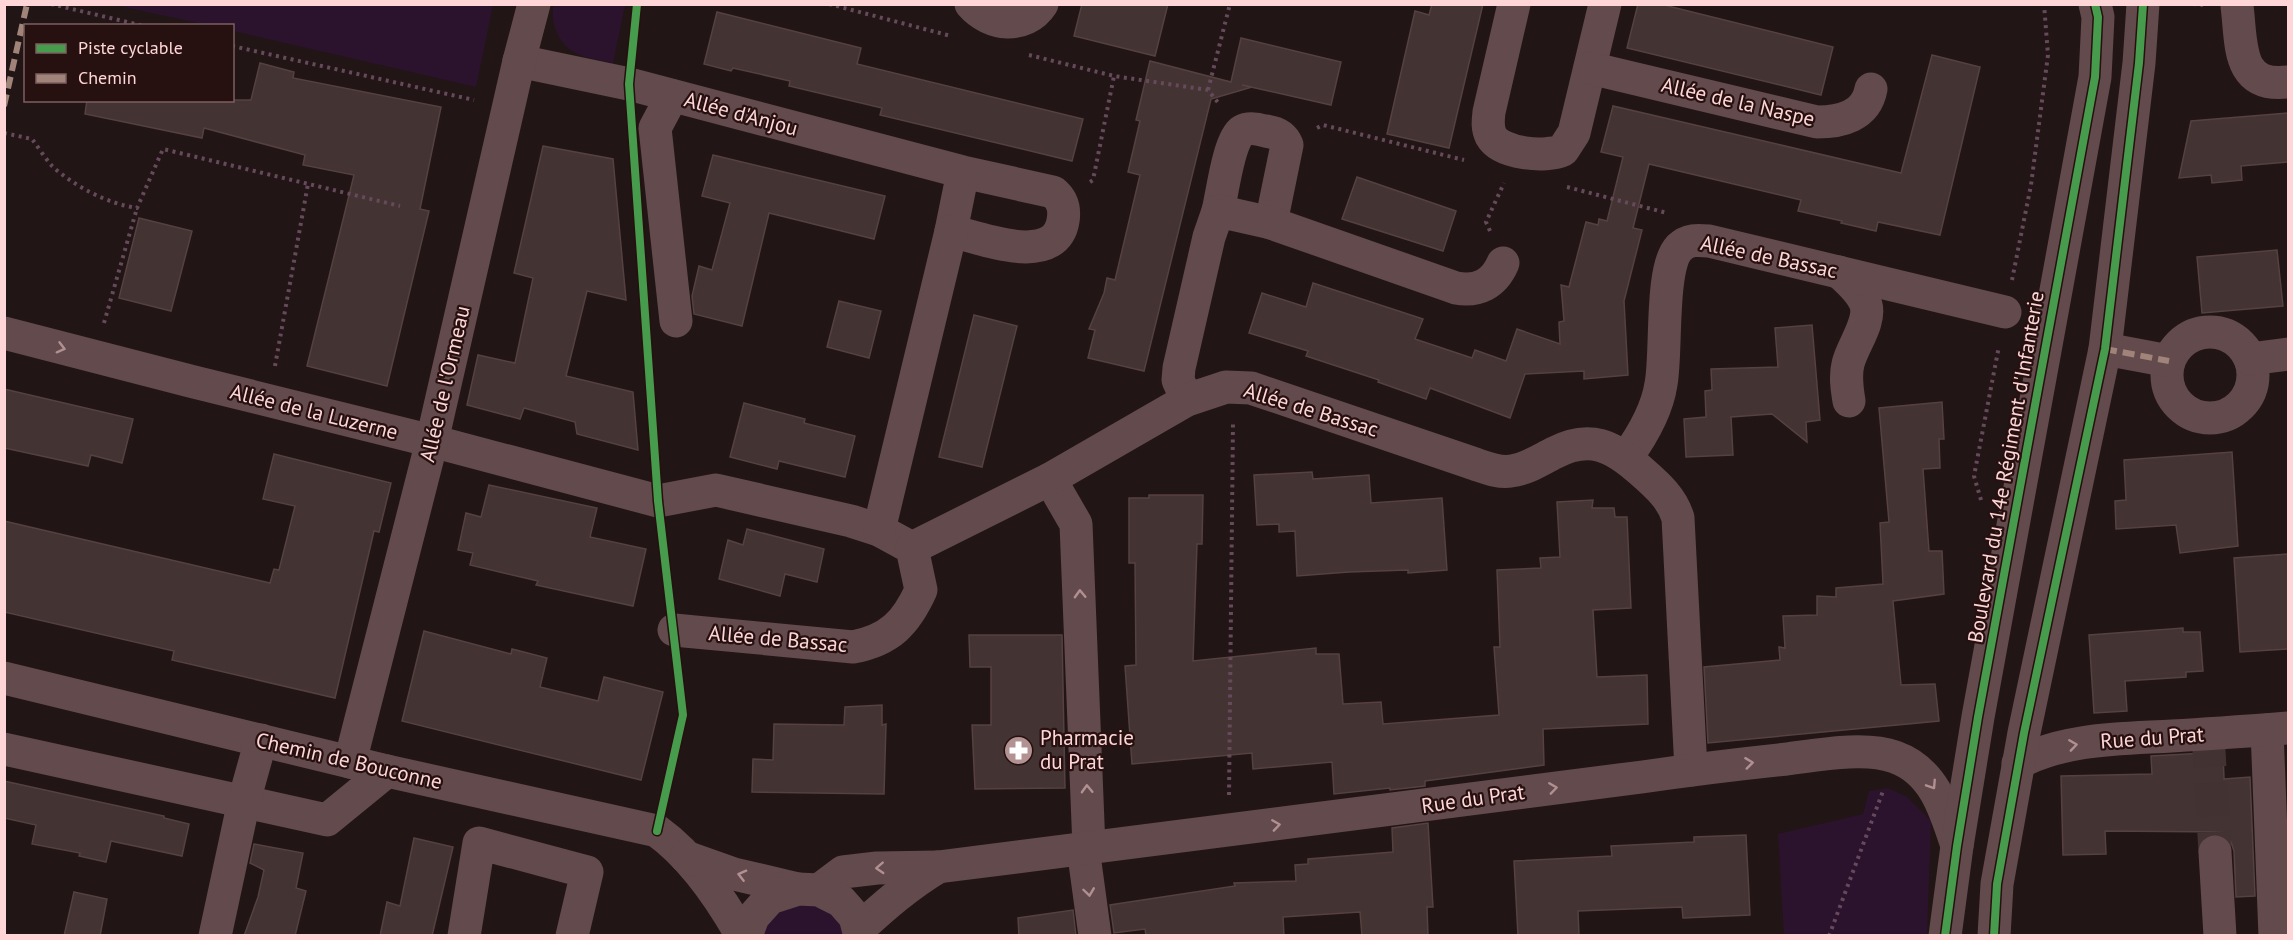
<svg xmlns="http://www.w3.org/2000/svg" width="2293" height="940" viewBox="0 0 2293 940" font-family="'PT Sans',sans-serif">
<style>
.green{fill:#2b132d}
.building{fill:#433;stroke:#554140;stroke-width:1.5}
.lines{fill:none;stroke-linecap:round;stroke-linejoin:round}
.minor-tunnel{stroke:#433232;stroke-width:33;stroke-dasharray:33 16;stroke-linecap:butt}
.path{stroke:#664a5c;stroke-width:4;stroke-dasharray:3 4.5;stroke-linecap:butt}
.minor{stroke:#634a4c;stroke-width:33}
.quiet{stroke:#a18479;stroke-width:6;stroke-dasharray:12 6;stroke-linecap:butt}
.cycleway-casing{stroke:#271010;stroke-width:11}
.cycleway{stroke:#469c4c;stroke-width:8}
.oneway{stroke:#b19092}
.labels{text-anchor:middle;stroke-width:4.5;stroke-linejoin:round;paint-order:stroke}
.street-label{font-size:21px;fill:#ffd6d7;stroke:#271010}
.poi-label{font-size:21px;fill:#ffd6d7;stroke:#271010;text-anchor:start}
</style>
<rect width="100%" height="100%" fill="#221515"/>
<g class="green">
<polygon points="115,5 493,5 476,87 233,31 232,26 207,25"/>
<path d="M554 5H625L613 63C601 60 586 59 576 53 559 45 549 21 554 5Z"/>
<polygon points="1888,788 1907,797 1931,821 1927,935 1784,935 1778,834 1863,814 1869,791"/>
<path d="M790 904 827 906 849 936H763C765 920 778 912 790 904Z"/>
</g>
<g class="building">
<polygon points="1082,4 1168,4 1155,56 1074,36"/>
<polygon points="1432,4 1483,4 1449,148 1387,134 1415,11 1429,15"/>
<polygon points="1638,4 1660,4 1833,47 1821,95 1627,48"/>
<polygon points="717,12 861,48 857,64 1083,119 1072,161 880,115 882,108 789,86 790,81 733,68 731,71 704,64"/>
<polygon points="1241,38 1341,62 1331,105 1242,85 1252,87 1211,99 1144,371 1088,358 1095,330 1089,329 1104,293 1107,278 1115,280 1140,175 1128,172 1140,121 1136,120 1150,61 1231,82"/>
<polygon points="1932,55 1980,67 1940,235 1878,222 1876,231 1841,223 1842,221 1798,211 1801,200 1649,164 1633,228 1642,230 1624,301 1628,375 1584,379 1584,371 1525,374 1510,418 1430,388 1426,399 1378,382 1379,380 1306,356 1308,351 1249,333 1262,293 1306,307 1313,283 1423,319 1415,339 1472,358 1475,350 1506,361 1517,329 1560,344 1559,322 1564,321 1561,285 1569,287 1586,222 1598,225 1599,219 1607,221 1623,157 1601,152 1613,106 1901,173"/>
<polygon points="260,63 294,72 293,78 441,107 420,209 429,211 387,386 307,366 354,175 303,165 305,155 204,128 202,138 85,114 87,100 251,100"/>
<polygon points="2289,113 2289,162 2241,166 2242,180 2212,183 2211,175 2179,178 2191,121"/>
<polygon points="543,146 613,159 626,300 587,291 566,376 633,392 638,450 577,434 575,422 524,408 520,419 467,405 478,355 515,363 533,278 514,273"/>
<polygon points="713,155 885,196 874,239 769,213 742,326 694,314 692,296 699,266 712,270 730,203 702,196"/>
<polygon points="1357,177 1456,211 1443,251 1342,219"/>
<polygon points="139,218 192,231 171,311 119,298"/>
<polygon points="2277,250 2283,306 2202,313 2197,257"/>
<polygon points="839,301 881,311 869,358 827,347"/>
<polygon points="974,315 1017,326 982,467 939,457"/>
<polygon points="1812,325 1820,420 1806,422 1807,442 1772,414 1731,417 1733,455 1686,457 1684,419 1706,417 1705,391 1712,390 1711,369 1778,367 1775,328"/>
<polygon points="4,389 133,419 122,463 91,455 88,466 4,448"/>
<polygon points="1942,402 1944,439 1939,439 1940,468 1923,469 1929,551 1942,551 1944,594 1893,601 1901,685 1935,684 1939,721 1708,743 1704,667 1780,660 1779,647 1785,648 1783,616 1817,615 1817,596 1836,597 1836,588 1883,584 1880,523 1889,522 1879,408"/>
<polygon points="744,403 805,419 804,423 855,436 845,477 779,461 777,469 730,457"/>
<polygon points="2232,452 2238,546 2180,553 2176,525 2116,529 2115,501 2126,500 2124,460"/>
<polygon points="274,454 391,483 379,532 374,531 335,698 172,660 174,651 4,612 4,521 270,583 274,569 279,570 295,506 263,499"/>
<polygon points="1312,472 1313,479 1369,475 1371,503 1442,498 1447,570 1408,573 1408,570 1349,572 1297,576 1295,531 1279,532 1279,524 1257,525 1254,475"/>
<polygon points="489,485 597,508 590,537 646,549 633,606 536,585 538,581 470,565 473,553 458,550 466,513 481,517"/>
<polygon points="1149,495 1203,495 1202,544 1197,544 1193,661 1316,648 1316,654 1339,654 1343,704 1381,702 1383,724 1499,715 1494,647 1500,647 1497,570 1541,568 1540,558 1560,557 1557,502 1593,500 1592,508 1614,508 1615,517 1627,517 1631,608 1593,610 1597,677 1647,675 1648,724 1543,729 1544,765 1425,781 1425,786 1390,790 1390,788 1334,794 1332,762 1253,769 1252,753 1132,764 1125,666 1136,665 1135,563 1129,563 1129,498 1149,498"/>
<polygon points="747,529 824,549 817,582 785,574 780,596 719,579 728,540 743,545"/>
<polygon points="2289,554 2289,649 2240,652 2234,558"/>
<polygon points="2183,628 2183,632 2200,632 2203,671 2186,672 2186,677 2125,681 2127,711 2094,713 2089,635"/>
<polygon points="424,631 511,654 512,649 547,658 540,687 598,701 604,677 663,692 641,780 402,721"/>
<polygon points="969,635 1062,635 1065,788 975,789 972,725 991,725 991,667 970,667"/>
<polygon points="882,705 882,725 886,724 884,794 752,792 753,759 773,760 774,724 844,725 845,707"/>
<polygon points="2223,752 2224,779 2250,777 2255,896 2236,897 2234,851 2231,842 2226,837 2226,832 2105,831 2106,854 2063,855 2061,776 2152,774 2151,756"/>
<polygon points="4,781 164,816 164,818 189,824 182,856 111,841 106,862 79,856 80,853 32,844 36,825 4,818"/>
<polygon points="1428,823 1433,907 1427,907 1428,936 1362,936 1360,912 1283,917 1284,936 1146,936 1145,929 1114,933 1110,905 1235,886 1234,883 1296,881 1295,865 1308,864 1308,859 1393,852 1392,828"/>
<polygon points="1746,835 1750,915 1683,918 1682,907 1578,911 1579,936 1518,936 1514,861 1612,856 1611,846 1694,842 1694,837"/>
<polygon points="414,838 453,847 432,936 380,936 387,902 400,906"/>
<polygon points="254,844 303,853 296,888 306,891 295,936 244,936 258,897 264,870 250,863"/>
<polygon points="74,892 107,899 100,936 64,936"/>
<polygon points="1073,910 1076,936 1019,936 1018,918"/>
</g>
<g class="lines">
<polyline class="minor-tunnel" points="2208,734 2215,852"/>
<g class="path">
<polyline points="51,4 144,26"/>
<polyline points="829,4 951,36"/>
<polyline points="2193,4 2203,5"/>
<polyline points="232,46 474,100"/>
<polyline points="1029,55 1114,76 1208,90 1220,105"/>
<polyline points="1208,90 1230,4"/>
<polyline points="1317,128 1323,125 1464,160"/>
<path d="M4 133 32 139C38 147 45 158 52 166 74 186 108 204 137 208L163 149 400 206"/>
<polyline points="1090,182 1093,180 1114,76"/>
<polyline points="1567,187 1667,213"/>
<polyline points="1490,231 1486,222 1504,183"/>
<polyline points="2012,280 2031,185 2048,55 2044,4"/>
<polyline points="104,323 137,208"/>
<polyline points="275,366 308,184"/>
<polyline points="1981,500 1974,476 1999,346"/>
<polyline points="1229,795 1233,422"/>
<polyline points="1829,936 1883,791"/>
</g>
<g class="minor">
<path d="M971 4C990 26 1025 30 1042 4"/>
<path d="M1514 4 1489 112C1488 121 1487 128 1491 136 1501 154 1546 158 1563 150L1574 133 1605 4"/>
<path d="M2237 6C2242 44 2236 88 2288 82"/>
<path d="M519 61 629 84 963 172 1053 192C1063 200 1065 209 1063 221 1055 268 981 238 951 231L963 172"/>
<path d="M1590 68 1817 122C1841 122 1866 116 1871 89"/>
<polyline points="672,96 655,128 676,321"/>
<path d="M1218 211C1222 195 1229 139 1242 131 1249 127 1258 129 1265 131 1275 132 1283 135 1287 145L1271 223"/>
<path d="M1839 272C1849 281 1862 292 1866 305 1871 323 1852 346 1848 364 1845 376 1847 389 1849 401"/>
<circle cx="2210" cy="375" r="43"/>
<path d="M4 333 194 382 432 441 658 501 716 490 851 521 879 530 912 548 921 590C906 623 890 640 853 647L674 630"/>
<polyline points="2105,349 2169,361"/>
<polyline points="2250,359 2288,354"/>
<path d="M1187 400 1178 380 1179 368 1209 237 1218 211 1271 223 1456 288C1478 292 1494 284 1503 263"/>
<path d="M1626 458C1642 436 1657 411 1661 384 1667 353 1660 268 1679 248 1688 239 1698 240 1709 241L2005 312"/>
<polyline points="1050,479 1076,524 1089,848"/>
<polyline points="879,530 951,231"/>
<path d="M912 548 1050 479 1187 400 1226 387 1251 388 1475 464C1487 468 1499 473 1511 471 1527 469 1540 460 1554 453 1590 434 1613 446 1641 471 1657 485 1672 498 1678 518L1691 770"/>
<path d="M4 678 387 771 657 831C693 857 720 897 742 936"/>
<polyline points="2267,730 2275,936"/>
<polyline points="4,749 327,820 387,771"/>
<polyline points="350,762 432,441 519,61 534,4"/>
<path d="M2018 763C2065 738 2121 739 2172 736 2211 734 2250 731 2288 728"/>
<polyline points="1083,848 1095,936"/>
<polyline points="2215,852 2220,936"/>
<polyline points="686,857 734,874 798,889"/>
<path d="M819 890 843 872 877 868 938 867C1173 836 1408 807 1642 777 1690 770 1739 764 1787 759 1818 755 1865 746 1895 757 1934 771 1945 809 1957 846"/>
<path d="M859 929C884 906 908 885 938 867"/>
<polyline points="215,936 244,801 261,740"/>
<polyline points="464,936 479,843 587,872 572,936"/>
<polyline points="746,936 753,917 770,898 798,889 819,890 841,901 855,917 860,936"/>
<polyline points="1945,936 1957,846 1978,717 2095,77 2098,17 2095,4"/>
<polyline points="1994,936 1997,884 2024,733 2105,349 2139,63 2143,4"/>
</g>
<g class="quiet">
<polyline points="4,106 27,4"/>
<polyline points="2105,349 2169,361"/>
</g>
<defs>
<g id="cycleway">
<polyline points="637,4 629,84 658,501 683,715 657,831"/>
<polyline points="1945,936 1957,846 1978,717 2095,77 2098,17 2095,4"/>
<polyline points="1994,936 1997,884 2024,733 2105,349 2139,63 2143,4"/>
</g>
</defs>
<use href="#cycleway" class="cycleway-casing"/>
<use href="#cycleway" class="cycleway"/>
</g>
<defs><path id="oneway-chevron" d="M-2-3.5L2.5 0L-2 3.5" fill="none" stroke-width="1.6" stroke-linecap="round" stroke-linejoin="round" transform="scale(1.5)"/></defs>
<g class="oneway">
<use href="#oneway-chevron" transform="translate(61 348) rotate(15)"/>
<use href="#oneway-chevron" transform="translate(1080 594) rotate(-92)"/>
<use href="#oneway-chevron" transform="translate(2073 745) rotate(-8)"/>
<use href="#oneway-chevron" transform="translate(1749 763) rotate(-7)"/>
<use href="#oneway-chevron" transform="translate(1932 785) rotate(57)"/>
<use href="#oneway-chevron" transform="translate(1553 788) rotate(-8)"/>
<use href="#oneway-chevron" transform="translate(1087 789) rotate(-92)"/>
<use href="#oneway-chevron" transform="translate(1276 825) rotate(-8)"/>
<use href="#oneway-chevron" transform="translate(880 868) rotate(177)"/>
<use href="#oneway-chevron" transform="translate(742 875) rotate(-166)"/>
<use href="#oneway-chevron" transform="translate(1089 892) rotate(82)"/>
</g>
<defs>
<symbol id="pharmacy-disc" viewBox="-11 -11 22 22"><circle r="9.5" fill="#b29293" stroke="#271010"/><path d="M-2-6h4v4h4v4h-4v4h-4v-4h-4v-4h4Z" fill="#fff"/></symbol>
</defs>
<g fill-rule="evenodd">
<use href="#pharmacy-disc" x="1002" y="734" width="33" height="33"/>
</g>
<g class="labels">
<g class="street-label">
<text transform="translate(1738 102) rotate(13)" y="7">Allée de la Naspe</text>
<text transform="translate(741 114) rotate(15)" y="7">Allée d'Anjou</text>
<text transform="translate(1769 257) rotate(12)" y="7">Allée de Bassac</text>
<text transform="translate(445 384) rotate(-77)" y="7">Allée de l'Ormeau</text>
<text transform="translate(1311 410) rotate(17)" y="7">Allée de Bassac</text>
<text transform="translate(314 412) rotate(14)" y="7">Allée de la Luzerne</text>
<text transform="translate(2006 467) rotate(-80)" y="7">Boulevard du 14e Régiment d'Infanterie</text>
<text transform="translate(778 639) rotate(5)" y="7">Allée de Bassac</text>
<text transform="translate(2152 738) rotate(-4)" y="7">Rue du Prat</text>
<text transform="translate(349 761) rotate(13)" y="7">Chemin de Bouconne</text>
<text transform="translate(1473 799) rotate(-8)" y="7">Rue du Prat</text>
</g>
<g class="poi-label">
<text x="1040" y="745">Pharmacie<tspan x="1040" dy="24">du Prat</tspan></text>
</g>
</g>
<rect width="2293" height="940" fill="none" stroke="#ffd6d7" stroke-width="12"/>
<rect x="24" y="24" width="210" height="78" fill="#271010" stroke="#7d5f60" stroke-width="1.5"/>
<rect x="36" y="44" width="30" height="9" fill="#469c4c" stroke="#7d5f60" stroke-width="1.5"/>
<text x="78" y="54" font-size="18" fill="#ffd6d7">Piste cyclable</text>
<rect x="36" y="74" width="30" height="9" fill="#a18479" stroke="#7d5f60" stroke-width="1.5"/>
<text x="78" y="84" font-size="18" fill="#ffd6d7">Chemin</text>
</svg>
